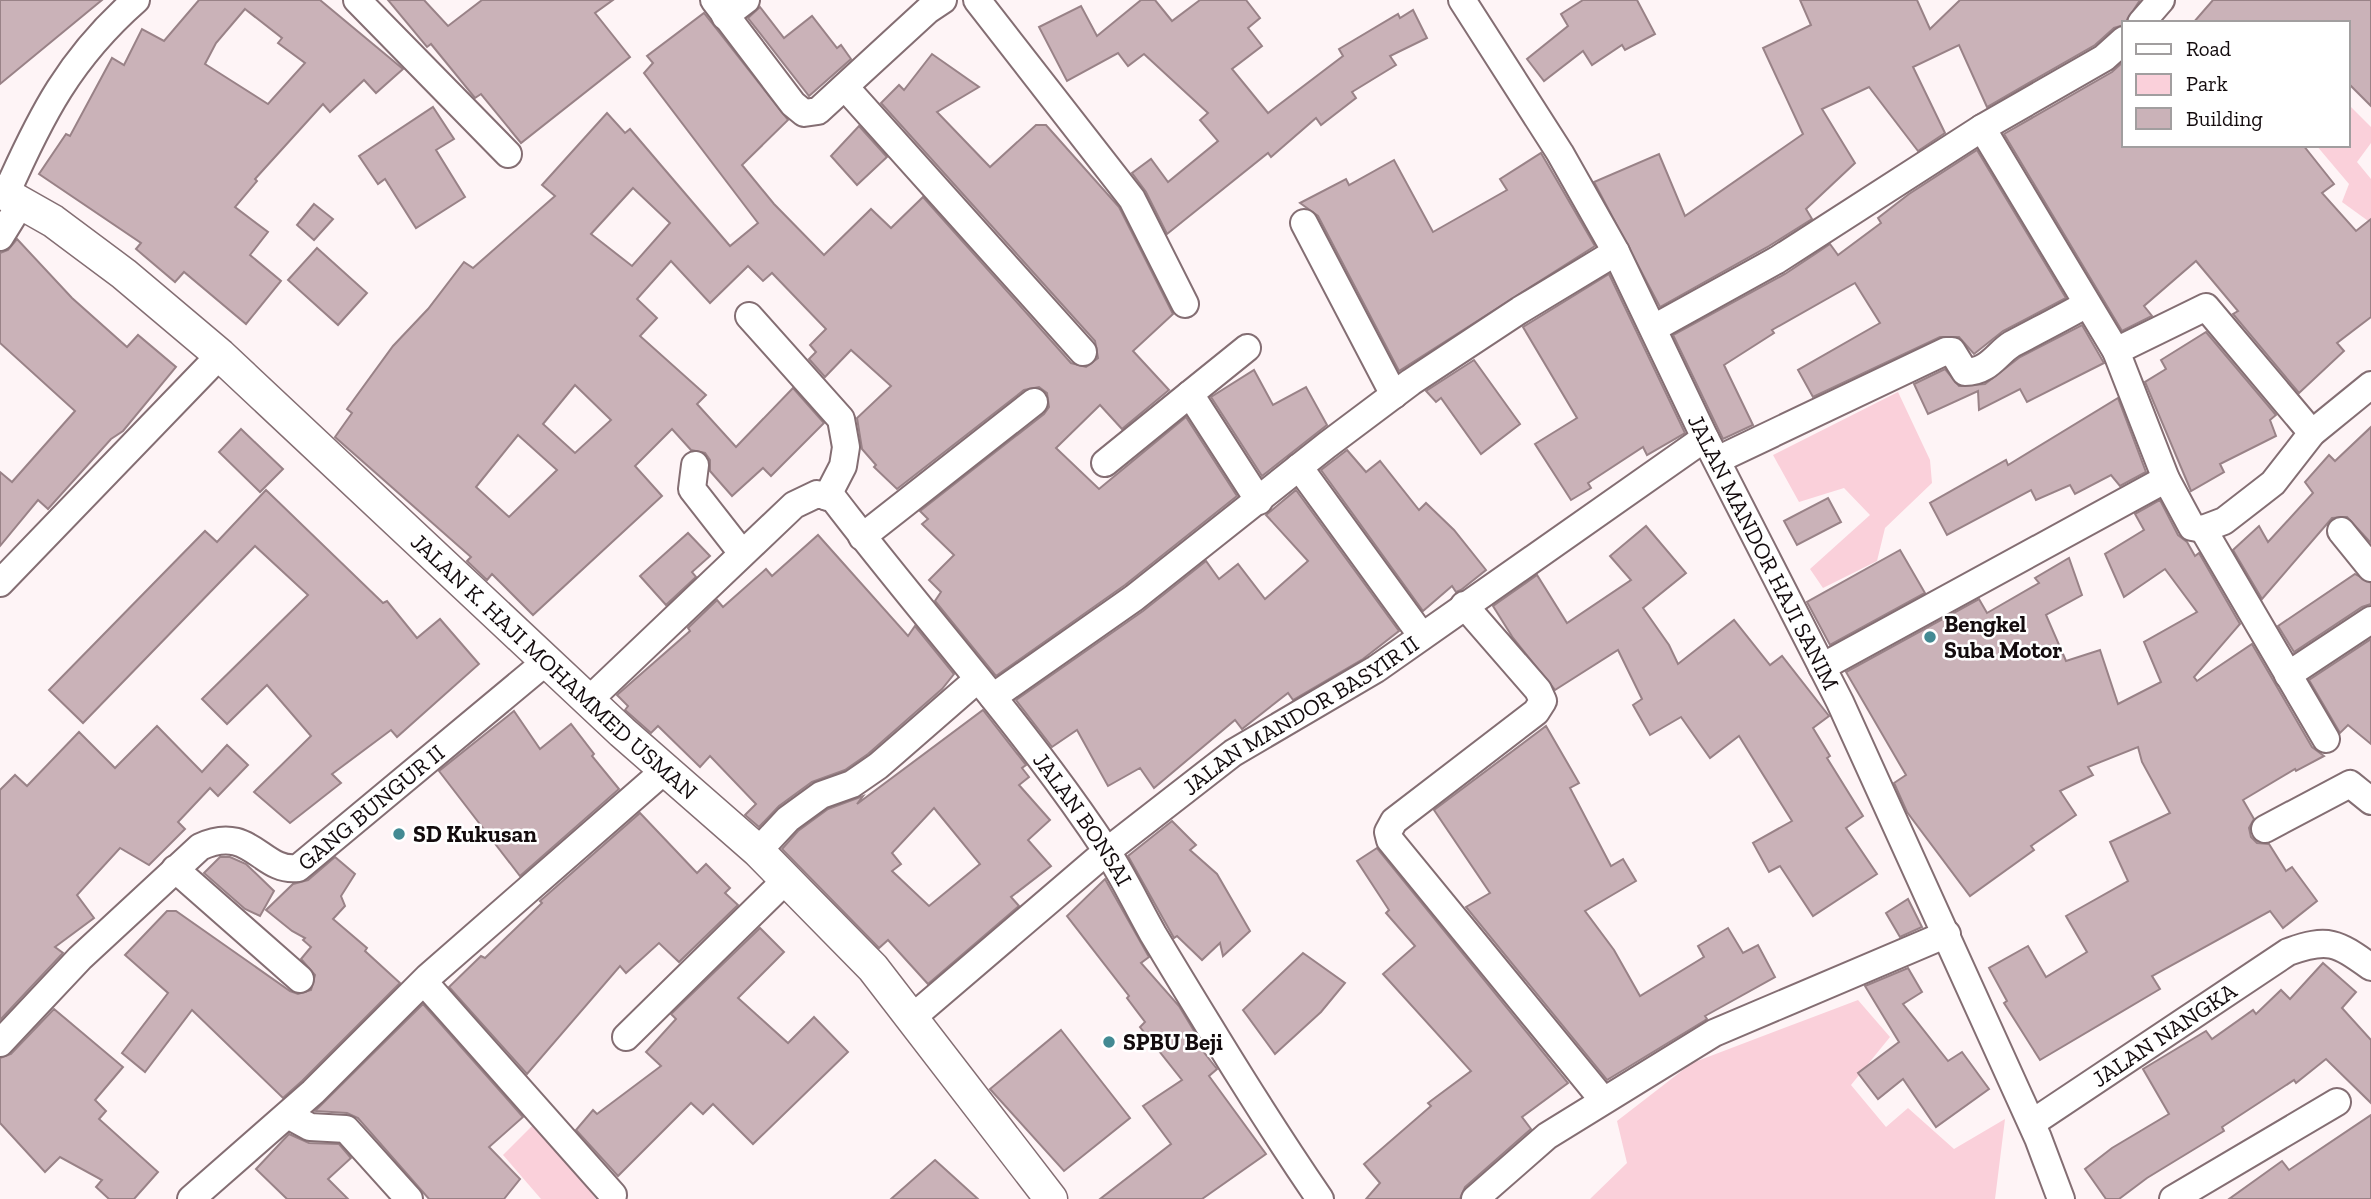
<svg xmlns="http://www.w3.org/2000/svg" width="2371" height="1199" viewBox="0 0 2371 1199" font-family="'Zilla Slab',serif">
<style>
.green{fill:#fad0da}
.building{fill:#cab2b8;stroke:#998287;stroke-width:2;fill-rule:evenodd}
.lines{fill:none;stroke-linecap:round;stroke-linejoin:round}
.minor-casing{stroke:#846e73;stroke-width:30}
.tertiary-casing{stroke:#846e73;stroke-width:35}
.minor{stroke:#fff;stroke-width:26}
.tertiary{stroke:#fff;stroke-width:32}
.poi-dot{fill:#438a93;stroke:#fff;stroke-width:2.5}
.labels{text-anchor:middle;stroke-width:5;stroke-linejoin:round;paint-order:stroke}
.street-label{font-size:23px;fill:#140c0e;stroke:#fff}
.poi-label{font-size:23px;font-weight:bold;fill:#140c0e;stroke:#fff;text-anchor:start}
</style>
<rect width="100%" height="100%" fill="#fef4f6"/>
<g class="green">
<polygon points="2348,104 2371,127 2371,143 2357,162 2371,179 2371,223 2342,202 2349,184 2316,145 2348,145"/>
<polygon points="1898,392 1930,460 1932,483 1885,528 1877,561 1823,588 1810,569 1870,515 1844,488 1799,502 1773,455"/>
<polygon points="1858,1000 1890,1037 1851,1085 1886,1127 1908,1108 1954,1149 2005,1119 1995,1199 1590,1199 1627,1163 1617,1121 1692,1063"/>
<polygon points="537,1121 596,1199 541,1199 503,1155"/>
</g>
<g class="building">
<polygon points="0,0 102,0 0,84"/>
<path d="M199 0H320L403 69 376 93 364 80 330 112 323 104 255 179 257 181 235 207 268 232 250 255 281 281 246 324 184 272 175 282 136 249 141 243 39 174 66 134 70 136 112 58 124 65 142 29 164 41ZM245 9 282 38 278 43 305 63 268 104 205 64 216 43Z"/>
<polygon points="388,0 424,0 448,26 482,0 613,0 595,13 630,57 521,143 481,94 475,98 431,44 427,47"/>
<polygon points="1141,0 1155,0 1172,21 1200,0 1246,0 1260,18 1248,28 1262,46 1232,69 1268,113 1343,56 1339,49 1398,14 1400,18 1413,10 1427,38 1390,56 1396,65 1352,92 1356,98 1321,125 1316,118 1271,157 1268,153 1167,234 1146,192 1132,173 1151,159 1168,182 1218,141 1200,120 1208,113 1144,54 1128,66 1118,53 1067,81 1039,27 1081,6 1097,36"/>
<polygon points="1583,0 1637,0 1655,34 1625,50 1622,45 1592,65 1583,51 1544,81 1527,59 1568,26 1561,14"/>
<polygon points="1800,0 1917,0 1930,29 1960,0 2140,0 2124,25 2114,28 2095,45 1987,107 1959,45 1913,67 1945,133 1918,151 1869,87 1822,109 1855,163 1806,209 1812,219 1769,246 1660,307 1594,182 1659,154 1685,216 1803,134 1763,48 1811,25"/>
<polygon points="2213,0 2371,0 2371,106 2348,83 2348,23 2193,23"/>
<polygon points="760,7 784,38 812,16 837,48 841,45 851,59 809,96 748,18"/>
<path d="M704 13 788 120 742 165 774 204 824 255 871 209 891 228 923 197 1071 363 1086 367 1098 358 1095 341 881 103 899 85 904 90 932 54 979 87 937 112 990 167 1036 125H1046L1119 207 1173 314 1133 351 1169 390 1122 429 1100 405 1056 448 1099 489 1186 417 1237 496 1125 585 996 676 935 601 941 592 929 580 954 555 922 524 928 519 920 511 1044 414 1049 407 1047 393 1039 387 1024 390 897 489 874 467 876 465 862 449 857 418 891 386 851 350 825 377 809 359 816 352 810 345 826 329 772 273 763 281 748 266 710 303 671 261 637 299 657 318 640 336 706 395 697 404 736 447 793 388 824 423 771 476 763 468 732 496 710 471V460L705 453 691 450 672 429 635 466 662 496 533 615 492 574 487 580 467 561 471 557 335 437 352 413 347 409 393 346 428 309 464 262 473 268 555 196 542 185 607 113 625 133 630 129 730 246 758 223 644 73 653 63 647 56ZM633 188 670 223 632 266 591 234ZM575 385 611 420 575 453 543 424ZM518 435 557 470 509 517 476 487Z"/>
<polygon points="2124,61 2124,145 2303,145 2334,184 2322,193 2356,231 2371,219 2371,317 2337,343 2344,351 2299,393 2233,314 2238,311 2196,261 2144,306 2152,316 2122,331 2004,134 2112,72"/>
<polygon points="433,107 454,139 436,150 465,197 416,228 385,179 378,184 359,156"/>
<polygon points="859,126 887,157 857,185 831,156"/>
<polygon points="1977,150 2066,298 2003,331 1974,354 1959,337 1940,337 1813,397 1798,370 1880,323 1855,283 1772,330 1774,333 1724,365 1753,425 1723,439 1673,335 1785,274 1830,244 1838,255 1881,223 1878,218 1909,194"/>
<polygon points="1541,153 1595,246 1399,371 1318,216 1300,203 1346,179 1349,185 1394,160 1433,232 1507,190 1500,179"/>
<polygon points="314,204 333,219 314,240 297,225"/>
<polygon points="17,239 72,298 127,347 138,335 176,367 123,431 111,439 48,509 38,500 0,546 0,472 12,482 75,411 0,343 0,253 8,250"/>
<polygon points="317,248 367,293 338,325 288,280"/>
<polygon points="1609,274 1685,433 1647,455 1643,447 1588,483 1591,488 1571,500 1535,444 1577,418 1523,327"/>
<polygon points="2082,325 2104,363 2027,402 2020,389 1979,410 1978,391 1928,414 1914,384 1945,369 1959,386 1985,384 2020,357"/>
<polygon points="2206,332 2276,415 2270,420 2276,436 2220,464 2224,472 2191,491 2145,382 2166,369 2161,360"/>
<polygon points="1474,360 1520,424 1481,454 1441,398 1436,402 1426,391"/>
<polygon points="1254,370 1273,405 1306,387 1327,425 1262,476 1211,397"/>
<polygon points="2118,398 2146,472 2120,486 2111,475 2075,494 2070,485 2036,500 2031,490 1947,535 1930,503 2006,460 2008,465"/>
<polygon points="2371,427 2371,543 2347,517 2332,518 2262,599 2233,550 2259,526 2268,542 2313,493 2305,482 2329,455 2335,461"/>
<polygon points="241,429 283,469 260,492 219,452"/>
<polygon points="1347,450 1366,472 1380,461 1419,510 1426,503 1454,530 1486,570 1461,590 1456,592 1452,586 1423,611 1321,470"/>
<polygon points="266,490 383,603 387,601 417,638 440,619 479,664 397,737 391,730 332,774 341,783 290,823 254,792 311,736 267,685 227,724 202,699 308,595 255,546 83,723 49,690 205,531 217,542"/>
<polygon points="1296,490 1399,631 1363,659 1293,700 1288,693 1242,729 1235,720 1154,788 1140,768 1108,786 1077,730 1052,747 1016,700 1143,611 1206,561 1219,579 1238,564 1265,599 1308,561 1266,515"/>
<polygon points="1828,498 1841,522 1797,545 1784,521"/>
<polygon points="2160,500 2178,535 2187,542 2195,556 2199,553 2240,624 2194,677 2197,681 2252,644 2312,747 2324,756 2296,771 2295,769 2243,800 2254,819 2249,828 2251,837 2257,843 2269,844 2286,871 2292,867 2317,901 2283,928 2270,911 2152,976 2160,989 2040,1060 2004,1003 2007,1001 1989,968 2028,946 2046,977 2087,952 2066,916 2128,881 2110,842 2170,813 2142,762 2138,747 2088,767 2093,775 2060,791 2076,815 2031,846 2034,850 1970,896 1907,812 1894,783 1906,775 1846,672 1979,599 1987,613 2039,583 2035,578 2069,558 2082,595 2046,615 2066,661 2100,650 2118,704 2161,682 2144,642 2197,612 2165,569 2124,597 2105,554 2144,530 2135,514"/>
<polygon points="1646,526 1686,573 1643,608 1669,645 1678,664 1734,620 1770,665 1782,656 1829,716 1813,728 1830,756 1827,758 1863,816 1846,828 1877,874 1813,916 1780,866 1769,872 1753,843 1792,821 1739,736 1710,758 1681,717 1650,735 1633,705 1642,699 1618,650 1555,690 1513,638 1493,606 1537,575 1567,623 1631,580 1610,556"/>
<polygon points="688,533 710,556 692,572 696,577 666,605 640,576"/>
<polygon points="818,535 908,636 915,626 954,674 942,689 868,754 845,770 812,782 779,806 759,827 745,815 756,804 710,756 700,767 658,726 651,733 625,710 628,706 617,695 690,631 688,628 717,600 723,607 766,569 772,576"/>
<polygon points="1900,550 1925,593 1830,645 1807,602"/>
<polygon points="2355,574 2371,583 2371,604 2362,607 2294,652 2278,626"/>
<polygon points="2371,639 2371,744 2348,725 2340,733 2309,680"/>
<path d="M983 710 1026 765 1022 768 1029 777 1019 785 1050 820 1028 840 1051 866 1011 897 1019 906 928 984 888 940 879 948 782 849 798 831 828 809 863 796 857 804ZM934 808 980 864 929 906 892 871 901 864 892 853Z"/>
<polygon points="514,711 540,749 571,724 594,754 592,756 619,789 520,876 439,771"/>
<polygon points="157,726 202,772 227,745 248,765 218,796 210,788 178,822 185,829 149,865 120,848 77,895 94,918 55,947 63,953 0,1020 0,790 15,775 27,786 79,732 115,768"/>
<polygon points="1546,726 1579,783 1570,788 1611,866 1623,859 1636,881 1585,911 1614,950 1640,996 1704,957 1698,946 1728,928 1743,953 1758,945 1775,977 1705,1016 1707,1019 1704,1021 1607,1080 1466,907 1490,893 1434,810"/>
<polygon points="640,813 697,873 706,864 730,888 725,893 738,905 679,962 659,943 626,973 620,966 527,1074 449,987 481,956 485,958 542,903 540,901"/>
<polygon points="1172,821 1196,845 1190,850 1217,874 1250,931 1223,956 1220,943 1202,960 1177,936 1174,938 1128,856"/>
<polygon points="1377,848 1568,1083 1522,1117 1531,1129 1465,1187 1460,1199 1366,1199 1380,1183 1364,1164 1431,1106 1428,1103 1471,1071 1383,974 1415,946 1386,913 1389,910 1357,861"/>
<polygon points="220,857 230,857 246,864 274,891 260,916 245,909 204,873"/>
<polygon points="335,857 355,874 341,896 345,906 333,919 367,948 365,951 400,983 302,1081 283,1098 192,1010 145,1072 122,1053 168,993 125,955 167,911 176,911 290,991 298,994 311,990 315,975 301,959 311,947 303,940 305,938 292,931 266,910 293,884 308,880"/>
<polygon points="1105,879 1149,957 1141,963 1179,1006 1202,1044 1199,1046 1217,1069 1209,1076 1266,1154 1202,1199 1100,1199 1171,1144 1143,1106 1182,1080 1140,1027 1145,1022 1127,998 1129,996 1067,916"/>
<polygon points="1908,899 1922,927 1900,937 1886,913"/>
<polygon points="760,928 784,952 738,998 788,1043 814,1017 848,1052 753,1144 713,1104 703,1114 691,1103 618,1176 576,1130 593,1110 597,1114 661,1066 646,1052 676,1019 671,1014"/>
<polygon points="1303,953 1345,983 1321,1012 1275,1054 1243,1010"/>
<polygon points="2323,963 2356,992 2342,1008 2371,1040 2371,1103 2326,1059 2296,1083 2294,1080 2222,1127 2224,1131 2147,1178 2119,1199 2106,1199 2085,1169 2112,1148 2169,1114 2143,1069 2206,1031 2212,1039 2253,1010 2256,1014 2281,990 2290,999"/>
<polygon points="1908,968 1922,992 1903,1004 1948,1061 1962,1052 1989,1089 1936,1127 1903,1079 1878,1099 1858,1073 1899,1042 1865,986"/>
<polygon points="423,1004 523,1117 489,1147 520,1179 504,1199 429,1199 358,1118 347,1113 315,1111"/>
<polygon points="54,1009 123,1067 95,1100 106,1111 99,1119 158,1172 134,1199 109,1199 96,1187 102,1180 60,1157 45,1172 0,1123 0,1058 11,1054"/>
<polygon points="1061,1030 1130,1118 1064,1171 990,1089"/>
<polygon points="2371,1115 2371,1199 2229,1199 2282,1161 2289,1170"/>
<polygon points="289,1134 309,1143 339,1144 351,1158 328,1179 348,1199 287,1199 256,1169"/>
<polygon points="935,1160 978,1199 891,1199"/>
</g>
<g class="lines">
<defs>
<g id="minor">
<polyline points="357,0 508,154"/>
<polyline points="714,0 793,104 804,113 818,111 928,10 943,0"/>
<polyline points="977,0 1132,199 1185,304"/>
<path id="s1" d="M1462 0 1560 153 1616 252 1705 438 1840 702 2038 1138 2061 1199"/>
<polyline points="725,16 746,0"/>
<polyline points="2141,23 2161,0"/>
<polyline points="845,87 1083,352"/>
<polyline points="1982,128 2104,58 2124,40"/>
<path d="M6 194C41 115 70 58 136 0"/>
<polyline points="1304,223 1394,395"/>
<polyline points="0,237 21,203"/>
<polyline points="749,316 841,419 846,447 843,466 827,497"/>
<polyline points="1654,328 1777,260 1982,128 2116,351 2166,479 2192,527 2203,529 2224,521 2273,483 2312,433 2371,385"/>
<polyline points="2116,351 2206,307 2312,433"/>
<polyline points="1190,394 1247,348"/>
<path d="M1717 460 1946 351H1952L1965 372C1989 372 1997 353 2012 344 2037 331 2062 318 2087 304"/>
<polyline points="1105,463 1190,394 1259,501"/>
<polyline points="695,465 692,489 742,553"/>
<polyline points="1299,467 1422,636"/>
<polyline points="2203,529 2326,739"/>
<polyline points="2341,531 2371,568"/>
<polyline points="862,537 1034,402"/>
<polyline points="0,583 220,355"/>
<polyline points="1464,605 1538,690 1543,701 1536,712 1394,821 1388,832 1390,840 1603,1100"/>
<polyline points="1822,667 2166,479"/>
<polyline points="2288,675 2371,620"/>
<polyline points="993,697 1134,598 1327,445 1411,382 1520,310 1616,252"/>
<path id="s2" d="M589 700 794 505 817 494 833 498C923 616 1024 726 1106 850 1124 877 1137 906 1153 934 1207 1023 1261 1113 1320 1199"/>
<polyline points="2265,829 2350,784 2371,801"/>
<polyline points="758,851 788,819 821,795 852,784 878,766 978,679"/>
<polyline points="175,869 300,979"/>
<polyline points="424,982 613,1195"/>
<path id="s3" d="M913 1017 1107 851 1233 753 1376 669 1705 438"/>
<polyline points="626,1037 787,879"/>
<path id="s4" d="M0 1043 80 958 200 847C251 823 261 873 298 868L548 660"/>
<polyline points="288,1115 310,1127 346,1129 409,1199"/>
<path id="s5" d="M2032 1123 2288 952C2329 937 2337 943 2371 967"/>
<polyline points="191,1199 313,1092 428,977 665,770"/>
<polyline points="1475,1199 1547,1136 1714,1033 1947,934"/>
<polyline points="2173,1199 2337,1102"/>
</g>
<g id="tertiary">
<path id="s6" d="M0 191 53 221 124 274 220 355 622 732 758 851 873 968 1051 1199"/>
</g>
</defs>
<use href="#minor" class="minor-casing"/>
<use href="#tertiary" class="tertiary-casing"/>
<use href="#minor" class="minor"/>
<use href="#tertiary" class="tertiary"/>
</g>
<g class="poi-dot">
<circle cx="1930" cy="637" r="7"/>
<circle cx="399" cy="834" r="7"/>
<circle cx="1109" cy="1042" r="7"/>
</g>
<g class="labels">
<g class="street-label">
<text dy="8" stroke="none"><textPath href="#s1" startOffset="630">JALAN MANDOR HAJI SANIM</textPath></text>
<text dy="8" stroke="none"><textPath href="#s6" startOffset="732">JALAN K. HAJI MOHAMMED USMAN</textPath></text>
<text dy="8" stroke="none"><textPath href="#s3" startOffset="492">JALAN MANDOR BASYIR II</textPath></text>
<text dy="8" stroke="none"><textPath href="#s4" startOffset="481">GANG BUNGUR II</textPath></text>
<text dy="8" stroke="none"><textPath href="#s2" startOffset="732">JALAN BONSAI</textPath></text>
<text dy="8" stroke="none"><textPath href="#s5" startOffset="159">JALAN NANGKA</textPath></text>
</g>
<g class="poi-label">
<text x="1944" y="632">Bengkel<tspan x="1944" dy="26">Suba Motor</tspan></text>
<text x="413" y="842">SD Kukusan</text>
<text x="1123" y="1050">SPBU Beji</text>
</g>
</g>
<rect x="2122" y="21" width="228" height="126" fill="#ffffff" stroke="#a19e9f" stroke-width="2"/>
<rect x="2136" y="44" width="35" height="10" fill="#ffffff" stroke="#a19e9f" stroke-width="2"/>
<text x="2186" y="56" font-size="21" fill="#140c0e">Road</text>
<rect x="2136" y="74" width="35" height="21" fill="#fad0da" stroke="#a19e9f" stroke-width="2"/>
<text x="2186" y="91" font-size="21" fill="#140c0e">Park</text>
<rect x="2136" y="108" width="35" height="21" fill="#cab2b8" stroke="#a19e9f" stroke-width="2"/>
<text x="2186" y="126" font-size="21" fill="#140c0e">Building</text>
</svg>
